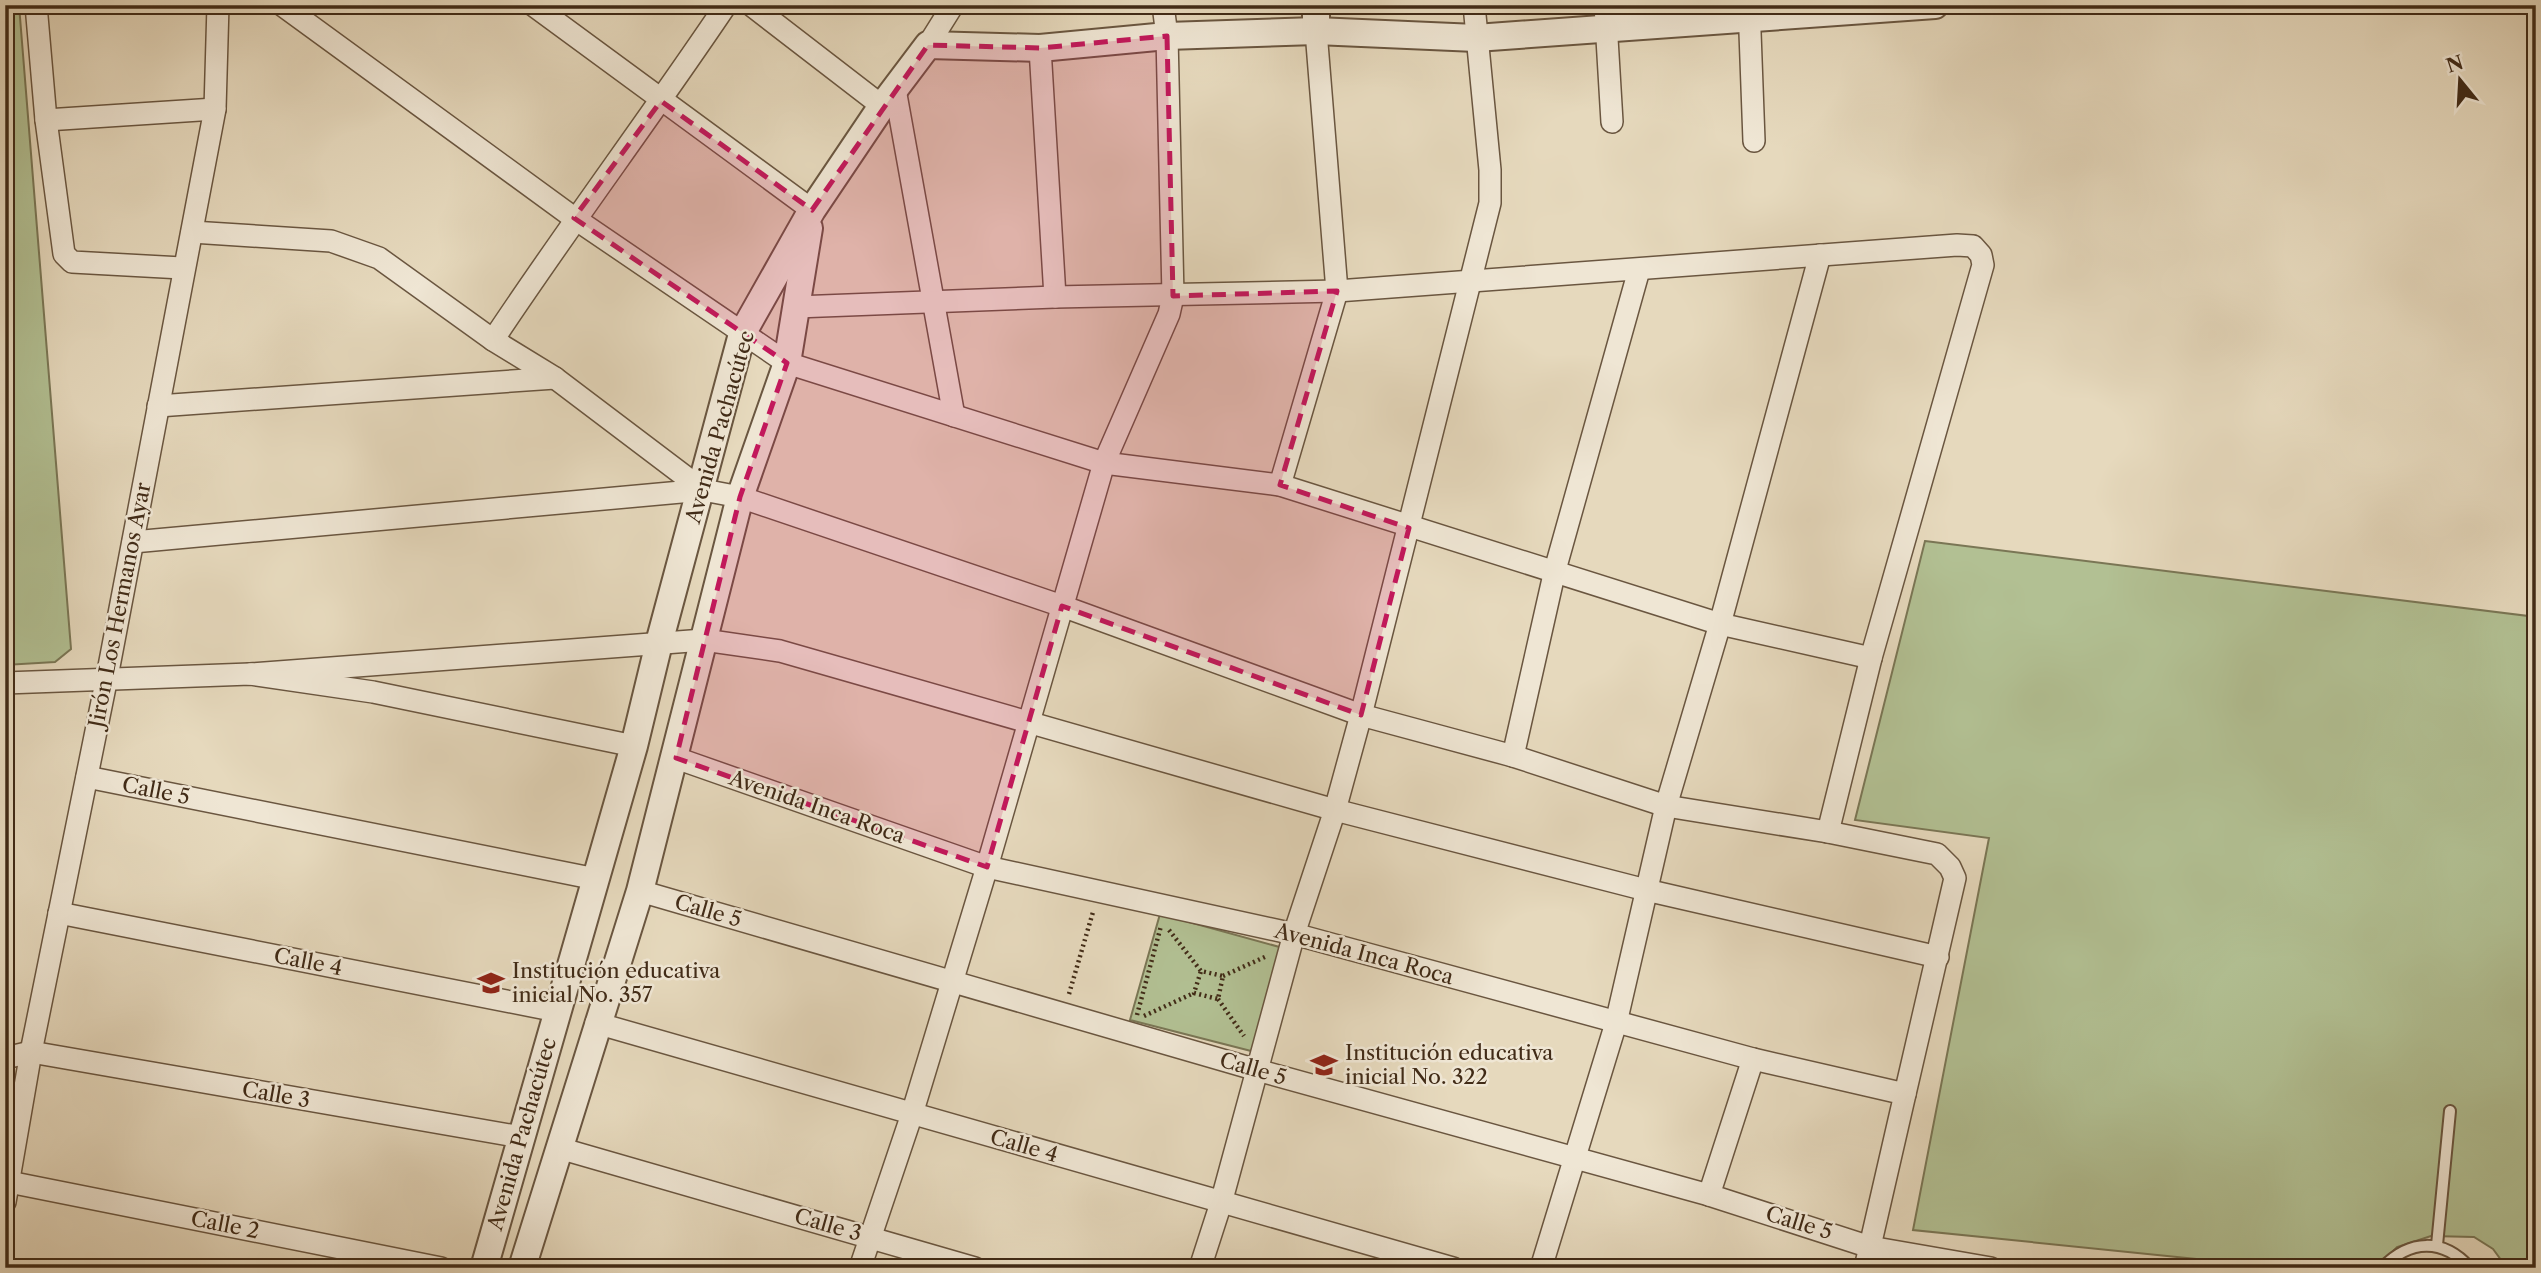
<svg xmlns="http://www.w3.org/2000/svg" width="2541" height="1273" viewBox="0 0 2541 1273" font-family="'Libre Caslon Text',serif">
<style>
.green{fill:#b2c093;stroke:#7a7655;stroke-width:2}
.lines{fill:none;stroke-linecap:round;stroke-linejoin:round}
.service-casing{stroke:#6a5640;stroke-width:14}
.minor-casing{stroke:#6a5640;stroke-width:24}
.tertiary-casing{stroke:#6a5640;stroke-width:30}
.path{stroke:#412b17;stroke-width:4.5;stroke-dasharray:2 3.5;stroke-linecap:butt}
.service{stroke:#efe6d4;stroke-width:10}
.minor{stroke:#efe6d4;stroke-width:21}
.tertiary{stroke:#efe6d4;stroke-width:26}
.marked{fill:#c2185b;fill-opacity:0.2;stroke:#c2185b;stroke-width:5;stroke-dasharray:14 9;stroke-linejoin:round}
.labels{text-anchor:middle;stroke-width:5;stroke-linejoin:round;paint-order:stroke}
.street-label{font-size:21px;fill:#412b17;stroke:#efe6d4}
.poi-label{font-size:21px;fill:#412b17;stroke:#efe6d4;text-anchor:start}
</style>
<rect width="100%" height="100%" fill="#e6d9bd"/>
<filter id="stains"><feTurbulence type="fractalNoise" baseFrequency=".00286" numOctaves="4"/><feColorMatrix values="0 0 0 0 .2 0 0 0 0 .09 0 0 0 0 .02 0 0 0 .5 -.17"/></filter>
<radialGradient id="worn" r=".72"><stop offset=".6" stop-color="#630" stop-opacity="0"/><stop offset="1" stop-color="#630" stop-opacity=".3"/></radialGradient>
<g class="green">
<polygon points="5,5 19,5 71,649 55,662 5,665"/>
<polygon points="1925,541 2536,617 2536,1268 2507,1268 2493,1249 2474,1237 2431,1236 2397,1247 2377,1268 2285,1268 1913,1230 1989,838 1855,820"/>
<polygon points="1160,914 1283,948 1255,1052 1130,1020"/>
</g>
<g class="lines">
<defs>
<g id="service">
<polyline points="2437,1245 2450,1111"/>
<path d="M2382 1268C2410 1239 2443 1238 2470 1268"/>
</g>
<g id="minor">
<polyline points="36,5 46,120 64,254 72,262 182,268"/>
<polyline points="282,5 574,218 787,363 1104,463 1280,485 1720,624 1871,658"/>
<polyline points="533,5 812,210"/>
<polyline points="751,5 882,106"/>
<polyline points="1605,5 1612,122"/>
<polyline points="1749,5 1754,141"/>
<polyline points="928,45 953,5"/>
<polyline points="1040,48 1055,297"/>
<polyline points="895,89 954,416"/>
<polyline points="46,120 215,109"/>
<polyline points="192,232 331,241 379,258 493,340 555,378 703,490"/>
<polyline points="796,307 1055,297 1337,291 1957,245 1973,246 1981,255 1983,265 1871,658 1828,832 1937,854 1950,867 1955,878 1905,1094"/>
<path d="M493 340C568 227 650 118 726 5"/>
<polyline points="158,406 555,378"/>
<polyline points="1280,485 1337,291 1316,31"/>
<polyline points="133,542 703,490 740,497 1062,606 1361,715 1513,756 1666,806 1828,832"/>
<polyline points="250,674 704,640 780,651 1335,810 1646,890 1938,957"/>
<polyline points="5,683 250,674 373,692 634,746"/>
<polyline points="1513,756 1555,570 1639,270"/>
<polyline points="676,758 987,867 1294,934 1753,1059 1905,1094 1865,1268"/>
<polyline points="87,777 596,879"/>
<polyline points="640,891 1257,1070 1709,1195 1870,1247 1991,1268"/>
<polyline points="59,913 557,1011"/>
<polyline points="596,1023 1453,1268"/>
<polyline points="5,1058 31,1052 521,1137"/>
<polyline points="559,1148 975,1268"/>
<polyline points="9,1182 441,1268"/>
<polyline points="1709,1195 1753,1059"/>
<polyline points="5,1202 31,1052 107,677 215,109 218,5"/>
<polyline points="860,1268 912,1114 987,867 1104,463 1169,314 1173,296 1167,36 1163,5"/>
<polyline points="1200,1268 1221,1203 1294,934 1335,810 1361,715 1490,203 1490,170 1474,5"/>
<polyline points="1541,1268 1616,1023 1666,806 1720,624 1820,255"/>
</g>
<g id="tertiary">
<polyline points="1316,31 1316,5"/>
<polyline points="484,1268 634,746 659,643 742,334 812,210 882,106 928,45 1040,48 1167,36 1316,31 1476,38 1935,5"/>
<polyline points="522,1268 640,891 740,497 787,363 809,228"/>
</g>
</defs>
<use href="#service" class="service-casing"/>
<use href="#minor" class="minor-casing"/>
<use href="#tertiary" class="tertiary-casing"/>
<g class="path">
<polyline points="1169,930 1201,971 1223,976 1218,999 1194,993 1201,971"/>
<polyline points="1223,976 1267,956"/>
<polyline points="1069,994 1093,912"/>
<polyline points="1218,999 1244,1036"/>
<polyline points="1137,1015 1161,926"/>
<polyline points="1144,1016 1194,993"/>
</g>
<use href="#service" class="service"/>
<use href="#minor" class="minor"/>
<use href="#tertiary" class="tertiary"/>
</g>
<path class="marked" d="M1167 36 1173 296 1337 291 1280 485 1409 528 1361 715 1062 606 987 867 676 758 740 497 787 363 574 218 661 101 812 210 928 45 1040 48Z"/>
<defs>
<symbol id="school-bare" viewBox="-9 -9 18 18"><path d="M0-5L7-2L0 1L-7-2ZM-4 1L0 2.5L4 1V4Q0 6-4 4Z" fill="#8f2418" stroke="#efe6d4" stroke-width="2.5" paint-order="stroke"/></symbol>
</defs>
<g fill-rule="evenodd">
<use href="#school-bare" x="472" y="964" width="38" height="38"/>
<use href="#school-bare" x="1305" y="1046" width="38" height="38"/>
</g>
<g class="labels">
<g class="street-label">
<text transform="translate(720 427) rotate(-74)" y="7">Avenida Pachacútec</text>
<text transform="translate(120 605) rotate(-79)" y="7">Jirón Los Hermanos Ayar</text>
<text transform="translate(156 791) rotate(11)" y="7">Calle 5</text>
<text transform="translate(817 807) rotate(19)" y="7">Avenida Inca Roca</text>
<text transform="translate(708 911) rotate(16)" y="7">Calle 5</text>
<text transform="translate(1364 954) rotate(15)" y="7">Avenida Inca Roca</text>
<text transform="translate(308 962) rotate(11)" y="7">Calle 4</text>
<text transform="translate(1253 1069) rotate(16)" y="7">Calle 5</text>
<text transform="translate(276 1095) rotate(10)" y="7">Calle 3</text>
<text transform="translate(522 1134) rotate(-74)" y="7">Avenida Pachacútec</text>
<text transform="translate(1024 1146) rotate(16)" y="7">Calle 4</text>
<text transform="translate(1799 1223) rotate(17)" y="7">Calle 5</text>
<text transform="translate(225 1225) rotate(11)" y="7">Calle 2</text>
<text transform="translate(828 1225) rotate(16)" y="7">Calle 3</text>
</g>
<g class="poi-label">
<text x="512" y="978">Institución educativa<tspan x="512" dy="24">inicial No. 357</tspan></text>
<text x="1345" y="1060">Institución educativa<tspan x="1345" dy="24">inicial No. 322</tspan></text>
</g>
</g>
<rect width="2541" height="1273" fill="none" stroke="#e6d9bd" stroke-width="28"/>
<rect x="7" y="7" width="2527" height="1259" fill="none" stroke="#412b17" stroke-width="3.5"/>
<rect x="14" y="14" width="2513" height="1245" fill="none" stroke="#412b17" stroke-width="2"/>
<g transform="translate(2460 80) rotate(342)" stroke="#efe6d4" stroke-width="5" paint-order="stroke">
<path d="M0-5L12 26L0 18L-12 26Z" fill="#412b17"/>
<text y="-10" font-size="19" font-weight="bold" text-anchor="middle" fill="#412b17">N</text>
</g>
<rect width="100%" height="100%" filter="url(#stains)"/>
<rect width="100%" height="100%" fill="url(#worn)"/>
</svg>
